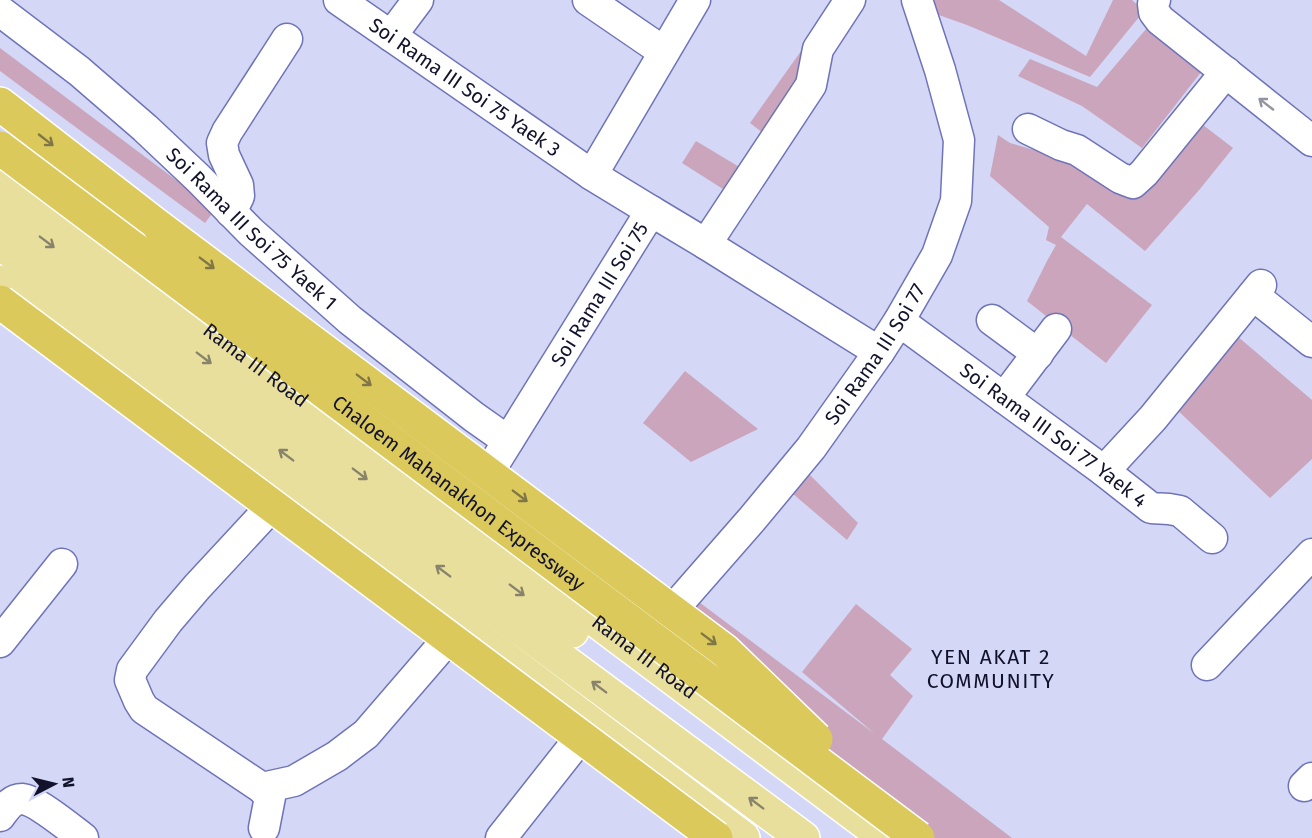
<svg xmlns="http://www.w3.org/2000/svg" width="1312" height="838" viewBox="0 0 1312 838" font-family="'Fira Sans',sans-serif">
<style>
.green{fill:#caa5bc}
.lines{fill:none;stroke-linecap:round;stroke-linejoin:round}
.minor-casing{stroke:#6f74b8;stroke-width:33}
.major-casing{stroke:#fff;stroke-width:36}
.highway-casing{stroke:#fff;stroke-width:36}
.minor{stroke:#fff;stroke-width:30}
.major{stroke:#e9df9d;stroke-width:33}
.highway{stroke:#dbc95b;stroke-width:33}
.highway-bridge-casing{stroke:#fff;stroke-width:36;stroke-linecap:butt}
.highway-bridge{stroke:#dbc95b;stroke-width:33}
.oneway{stroke:#9494a0}
.oneway2{stroke:#817746}
.oneway3{stroke:#88836b}
.labels{text-anchor:middle;stroke-width:6;stroke-linejoin:round;paint-order:stroke}
.street-label{font-size:20px;fill:#12122d;stroke:#d4d8f6}
.neighbourhood-label{font-size:21px;letter-spacing:1.5px;fill:#12122d;stroke:#d4d8f6}
</style>
<rect width="100%" height="100%" fill="#d4d8f6"/>
<g class="green">
<polygon points="930,0 999,0 1086,56 1113,0 1132,0 1144,11 1090,77 967,25 936,14"/>
<polygon points="1152,22 1205,67 1142,148 1082,106 1018,76 1030,59 1097,87"/>
<polygon points="811,37 815,40 771,139 750,123"/>
<polygon points="0,48 200,198 214,211 205,223 0,71"/>
<polygon points="1194,118 1233,148 1200,189 1145,251 1087,204 1061,237 1152,305 1106,363 1027,301 1047,261 1056,245 1046,240 1049,227 990,176 998,135 1010,143 1079,163 1132,189"/>
<polygon points="696,141 746,171 734,196 682,163"/>
<polygon points="1230,330 1312,400 1312,459 1270,498 1172,405"/>
<polygon points="685,371 758,429 691,462 643,423"/>
<polygon points="803,468 858,523 847,540 785,487"/>
<polygon points="695,599 875,734 802,672 856,604 912,649 890,675 913,696 882,739 1012,838 897,838 651,657"/>
</g>
<g class="lines">
<defs>
<g id="minor">
<path id="s1" d="M339 0 592 175"/>
<polyline points="588,0 664,52"/>
<polyline points="1155,0 1153,4 1154,12 1160,20 1312,141"/>
<path id="s2" d="M0 11 79 71 145 128 198 178 251 232 350 320 474 417 508 441"/>
<polyline points="391,36 418,0"/>
<polyline points="1028,129 1061,145 1077,150 1120,178 1133,183 1144,173 1226,72"/>
<polyline points="651,211 706,244 879,352"/>
<polyline points="231,212 239,196 238,185 224,155 222,143 227,132 287,39"/>
<polyline points="706,244 811,85 818,49 850,0"/>
<polyline points="1253,295 1312,342"/>
<polyline points="992,320 1038,354"/>
<path id="s3" d="M899 321 1104 471 1151 508 1169 509 1180 511 1212 538"/>
<polyline points="1004,398 1056,329"/>
<path id="s4" d="M497 459 651 211 592 175 695 0"/>
<polyline points="1104,471 1153,418 1261,285"/>
<polyline points="285,492 197,587 168,621 132,670 130,680 139,701 144,709 262,788 294,781 337,756 366,734 460,625"/>
<path id="s5" d="M656 629 753 518 811 448 879 352 899 321 937 255 956 201 959 140 940 70 917 0"/>
<polyline points="0,642 62,564"/>
<polyline points="1207,665 1312,554"/>
<polyline points="1304,786 1312,778"/>
<polyline points="262,788 270,797 264,828"/>
<path d="M0 816C6 808 11 799 22 799 36 800 71 829 83 838"/>
<polyline points="501,838 591,724"/>
</g>
<g id="major">
<path id="s6" d="M0 173 886 838"/>
<polyline points="0,207 572,631"/>
<polyline points="0,243 803,838"/>
<polyline points="0,282 285,492 743,838"/>
</g>
<polyline id="highway" points="0,104 160,228"/>
</defs>
<use href="#minor" class="minor-casing"/>
<use href="#major" class="major-casing"/>
<use href="#highway" class="highway-casing"/>
<use href="#minor" class="minor"/>
<use href="#major" class="major"/>
<use href="#highway" class="highway"/>
<defs>
<g id="highway-bridge">
<path id="s7" d="M0 148 918 838"/>
<polyline points="160,228 725,651 816,739"/>
<polyline points="0,302 716,838"/>
</g>
</defs>
<use href="#highway-bridge" class="highway-bridge-casing"/>
<use href="#highway-bridge" class="highway-bridge"/>
</g>
<defs><path id="oneway-shaft" d="M-6 0H5M1.5-3L5.5 0L1.5 3" fill="none" stroke-width="1.6" stroke-linecap="round" stroke-linejoin="round" transform="scale(1.5)"/></defs>
<use class="oneway" href="#oneway-shaft" transform="translate(1266 104) rotate(-142)"/>
<g class="oneway2">
<use href="#oneway-shaft" transform="translate(46 140) rotate(38)"/>
<use href="#oneway-shaft" transform="translate(207 263) rotate(37)"/>
<use href="#oneway-shaft" transform="translate(364 380) rotate(37)"/>
<use href="#oneway-shaft" transform="translate(520 496) rotate(37)"/>
<use href="#oneway-shaft" transform="translate(709 639) rotate(37)"/>
</g>
<g class="oneway3">
<use href="#oneway-shaft" transform="translate(47 242) rotate(37)"/>
<use href="#oneway-shaft" transform="translate(204 358) rotate(37)"/>
<use href="#oneway-shaft" transform="translate(286 455) rotate(-143)"/>
<use href="#oneway-shaft" transform="translate(360 474) rotate(37)"/>
<use href="#oneway-shaft" transform="translate(443 571) rotate(-143)"/>
<use href="#oneway-shaft" transform="translate(517 590) rotate(37)"/>
<use href="#oneway-shaft" transform="translate(599 687) rotate(-143)"/>
<use href="#oneway-shaft" transform="translate(756 803) rotate(-143)"/>
</g>
<g class="labels">
<g class="street-label">
<text dy="7" stroke="none"><textPath href="#s1" startOffset="153">Soi Rama III Soi 75 Yaek 3</textPath></text>
<text dy="7" stroke="none"><textPath href="#s2" startOffset="333">Soi Rama III Soi 75 Yaek 1</textPath></text>
<text dy="7" stroke="none"><textPath href="#s4" startOffset="194">Soi Rama III Soi 75</textPath></text>
<text dy="7" stroke="none"><textPath href="#s5" startOffset="352">Soi Rama III Soi 77</textPath></text>
<text dy="7" stroke="none"><textPath href="#s6" startOffset="320">Rama III Road</textPath></text>
<text dy="7" stroke="none"><textPath href="#s3" startOffset="192">Soi Rama III Soi 77 Yaek 4</textPath></text>
<text dy="7" stroke="none"><textPath href="#s7" startOffset="574">Chaloem Mahanakhon Expressway</textPath></text>
<text dy="7" stroke="none"><textPath href="#s6" startOffset="806">Rama III Road</textPath></text>
</g>
<g class="neighbourhood-label">
<text x="991" y="664">YEN AKAT 2<tspan x="991" dy="24">COMMUNITY</tspan></text>
</g>
</g>
<g transform="translate(54 784) rotate(83)" stroke="#d4d8f6" stroke-width="4.5" paint-order="stroke">
<path d="M0-4.5L10 22L0 15L-10 22Z" fill="#12122d"/>
<text y="-9" font-size="16" font-weight="bold" text-anchor="middle" fill="#12122d">N</text>
</g>
</svg>
